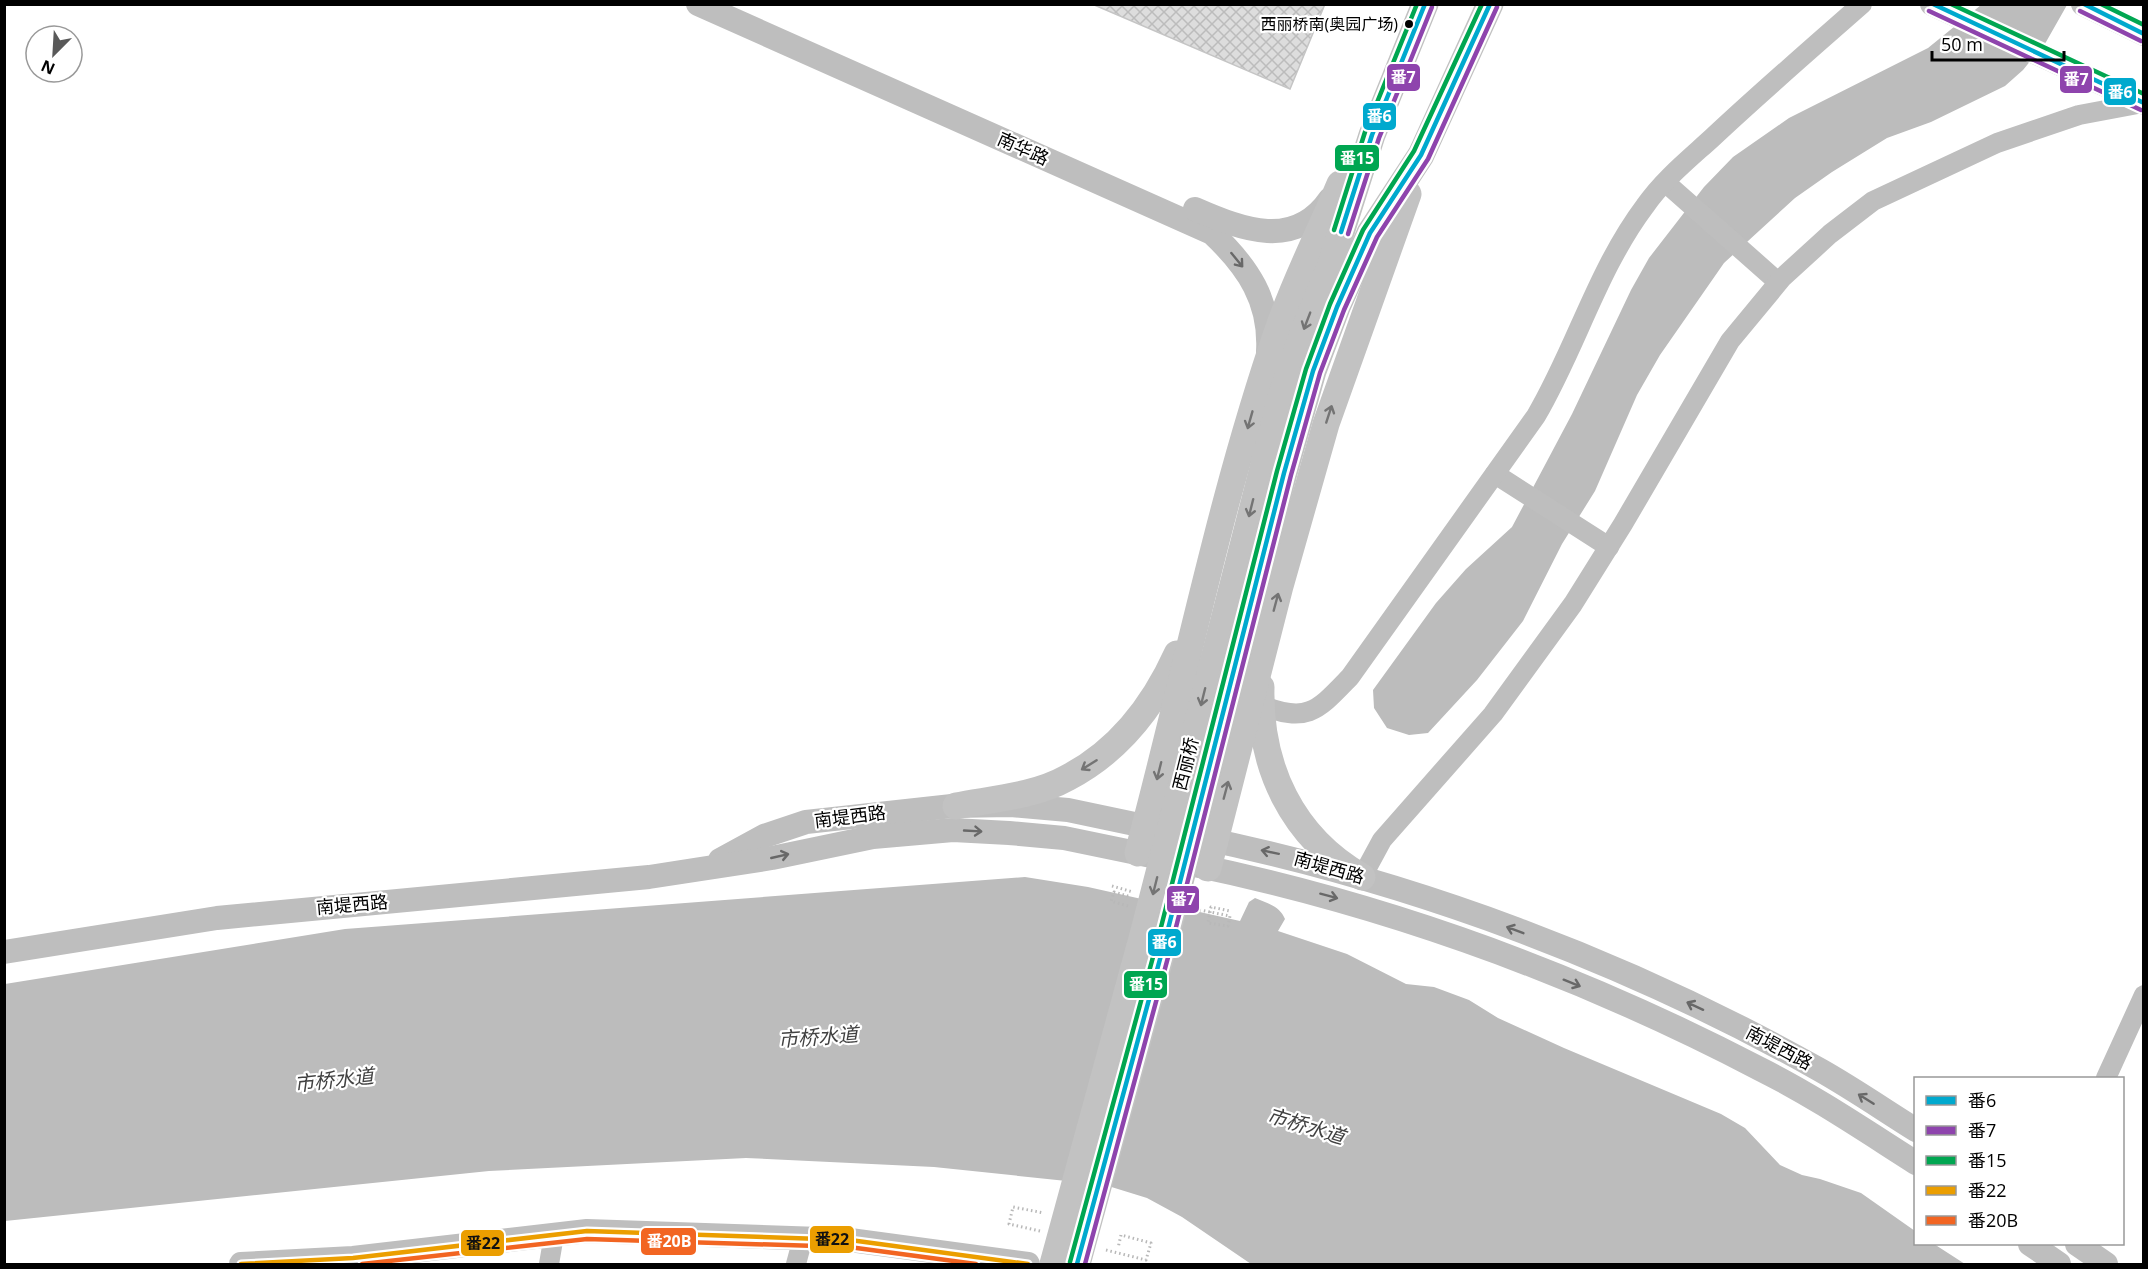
<svg xmlns="http://www.w3.org/2000/svg" width="2148" height="1269" viewBox="0 0 2148 1269" font-family="'Open Sans','Noto Sans SC',sans-serif">
<style>
.water{fill:#bcbcbc}
.building{fill:url(#building-cross-hatch);stroke:#c5c5c5;stroke-width:1.5}
.lines{fill:none;stroke-linecap:round;stroke-linejoin:round}
.path{stroke:#b8b8b8;stroke-width:3;stroke-dasharray:1.5 3;stroke-linecap:butt}
.minor{stroke:#bebebe;stroke-width:20}
.tertiary{stroke:#bebebe;stroke-width:24}
.secondary{stroke:#c2c2c2;stroke-width:27}
.bus-1-casing{stroke:#fff;stroke-width:9}
.bus-2-casing{stroke:#fff;stroke-width:9}
.bus-3-casing{stroke:#fff;stroke-width:9}
.bus-4-casing{stroke:#fff;stroke-width:9}
.bus-5-casing{stroke:#fff;stroke-width:9}
.bus-1{stroke:#00a9ce;stroke-width:4.5}
.bus-2{stroke:#8e44ad;stroke-width:4.5}
.bus-3{stroke:#00a651;stroke-width:4.5}
.bus-4{stroke:#eb9e00;stroke-width:4.5}
.bus-5{stroke:#f26522;stroke-width:4.5}
.oneway{stroke:#686868}
.oneway2{stroke:#747474}
.bus-dot{fill:#000;stroke:#fff;stroke-width:2}
.labels{text-anchor:middle;stroke-width:4.5;stroke-linejoin:round;paint-order:stroke}
.bus-label{font-size:16px;fill:#000;stroke:#fff;text-anchor:end}
.street-label{font-size:18px;fill:#000;stroke:#fff}
.water-label{font-size:20px;font-style:italic;fill:#414141;stroke:#fff}
.line-badge{stroke:#fff;stroke-width:2}
.badge-label{font-size:16px;text-anchor:middle;font-weight:bold;fill:#fff}
.pale-badge-label{font-size:16px;text-anchor:middle;font-weight:bold;fill:#111}
</style>
<defs>
<pattern id="building-cross-hatch" width="8" height="8" patternUnits="userSpaceOnUse" patternTransform="scale(1.5)"><rect width="8" height="8" fill="#ddd"/><path d="M0 0l8 8M0 8l8-8" fill="none" stroke="#bcbcbc"/></pattern>
</defs>
<rect width="100%" height="100%" fill="#fff"/>
<g class="water">
<polygon points="1981,5 2067,5 2046,42 2023,70 2005,86 1931,122 1887,138 1832,172 1795,198 1724,263 1660,355 1637,395 1595,491 1562,544 1523,621 1477,680 1428,733 1409,735 1387,728 1374,708 1373,690 1436,603 1466,569 1512,527 1572,414 1631,290 1649,258 1704,187 1733,157 1789,118 1928,48"/>
<path d="M1025 877 1088 887 1240 921 1249 902 1255 898C1267 903 1280 906 1285 919L1278 931 1347 954 1406 984 1434 987 1469 1000 1498 1018 1564 1048 1721 1114 1745 1128 1780 1165 1802 1175 1820 1179 1861 1193 1915 1231 1916 1244H1934L1965 1264H1251L1182 1217 1147 1198 1105 1185 934 1167 746 1158 489 1171 5 1221V984L345 929Z"/>
</g>
<polygon class="building" points="1092,4 1325,4 1290,89"/>
<g class="lines">
<g class="path">
<polyline points="1112,886 1133,892"/>
<polyline points="1128,906 1111,901 1114,892 1131,897"/>
<polyline points="1195,909 1230,916 1228,926 1208,923 1211,907 1230,911"/>
<polyline points="1040,1231 1009,1224 1013,1207 1044,1213"/>
<polyline points="1106,1250 1146,1260 1151,1243 1121,1235 1118,1248"/>
</g>
<g class="minor">
<polyline points="1666,183 1778,282"/>
<polyline points="1495,474 1609,547"/>
<path d="M1261 705C1308 724 1318 710 1350 677L1536 416C1576 348 1597 270 1645 206 1663 180 1689 159 1712 138 1761 92 1812 48 1862 4"/>
<polyline points="1362,877 1382,840 1493,714 1573,604 1623,524 1730,341 1782,278 1830,234 1873,201 1997,143 2079,115 2143,103"/>
<polyline points="2106,1078 2144,995"/>
<polyline points="549,1264 554,1235"/>
<polyline points="796,1264 803,1238"/>
</g>
<g class="tertiary">
<path d="M698 4 1212 233C1248 267 1271 301 1268 352"/>
<polyline points="1932,4 2144,103"/>
<polyline points="2083,4 2144,34"/>
<path d="M1195 209C1243 230 1295 250 1330 199"/>
<path d="M1197 837C1414 882 1626 961 1820 1070 1852 1088 1884 1110 1916 1130"/>
<polyline points="720,860 764,836 806,822 952,806 1011,805 1068,810 1163,830"/>
<path d="M1190 864C1388 905 1580 975 1760 1069 1814 1096 1864 1130 1916 1163"/>
<polyline points="4,952 217,918 649,877 772,858 873,837 953,830 1009,833 1064,838 1156,857"/>
<polyline points="2030,1244 2059,1264"/>
<polyline points="2077,1244 2106,1264"/>
<polyline points="241,1264 353,1258 587,1231 850,1240 1028,1264"/>
</g>
<g class="secondary">
<path d="M1261 687C1259 767 1292 837 1362 877"/>
<path d="M956 806C992 799 1035 796 1067 778 1119 751 1153 707 1177 654"/>
<path d="M1138 853C1185 679 1219 501 1278 330 1295 280 1320 232 1340 184"/>
<polyline points="1208,868 1280,586 1326,424 1408,194"/>
<polyline points="1053,1264 1144,931 1282,394 1304,330 1330,267 1372,135 1425,4"/>
<polyline points="1077,1264 1166,937 1284,473 1313,371 1337,307 1370,233 1421,155 1490,4"/>
</g>
<defs>
<g id="bus-1">
<polyline points="1933,4 2144,103"/>
<polyline points="2084,4 2144,34"/>
<polyline points="1341,232 1372,135 1425,4"/>
<polyline points="1077,1264 1166,937 1284,473 1313,371 1337,307 1370,233 1421,155 1490,4"/>
</g>
<g id="bus-2">
<polyline points="1929,11 2141,110"/>
<polyline points="2080,11 2141,41"/>
<polyline points="1348,234 1379,138 1432,7"/>
<polyline points="1085,1264 1173,939 1291,475 1320,373 1344,310 1377,237 1428,159 1497,7"/>
</g>
<g id="bus-3">
<polyline points="1951,4 2144,94"/>
<polyline points="2101,4 2144,25"/>
<polyline points="1334,230 1365,132 1417,4"/>
<polyline points="1070,1262 1159,935 1277,471 1306,369 1330,304 1363,230 1414,151 1482,4"/>
</g>
<polyline id="bus-4" points="241,1264 353,1258 587,1231 850,1240 1028,1264"/>
<polyline id="bus-5" points="362,1264 587,1239 849,1247 976,1264"/>
</defs>
<use href="#bus-1" class="bus-1-casing"/>
<use href="#bus-2" class="bus-2-casing"/>
<use href="#bus-3" class="bus-3-casing"/>
<use href="#bus-4" class="bus-4-casing"/>
<use href="#bus-5" class="bus-5-casing"/>
<use href="#bus-1" class="bus-1"/>
<use href="#bus-2" class="bus-2"/>
<use href="#bus-3" class="bus-3"/>
<use href="#bus-4" class="bus-4"/>
<use href="#bus-5" class="bus-5"/>
</g>
<defs><path id="oneway-shaft" d="M-6 0H5M1.5-3L5.5 0L1.5 3" fill="none" stroke-width="1.6" stroke-linecap="round" stroke-linejoin="round" transform="scale(1.5)"/></defs>
<g class="oneway">
<use href="#oneway-shaft" transform="translate(1237 260) rotate(51)"/>
<use href="#oneway-shaft" transform="translate(973 831) rotate(3)"/>
<use href="#oneway-shaft" transform="translate(1270 852) rotate(-168)"/>
<use href="#oneway-shaft" transform="translate(780 856) rotate(-13)"/>
<use href="#oneway-shaft" transform="translate(1329 896) rotate(15)"/>
<use href="#oneway-shaft" transform="translate(1515 930) rotate(-159)"/>
<use href="#oneway-shaft" transform="translate(1572 983) rotate(22)"/>
<use href="#oneway-shaft" transform="translate(1695 1006) rotate(-155)"/>
<use href="#oneway-shaft" transform="translate(1866 1099) rotate(-148)"/>
</g>
<g class="oneway2">
<use href="#oneway-shaft" transform="translate(1307 321) rotate(111)"/>
<use href="#oneway-shaft" transform="translate(1329 414) rotate(-72)"/>
<use href="#oneway-shaft" transform="translate(1250 420) rotate(106)"/>
<use href="#oneway-shaft" transform="translate(1251 508) rotate(104)"/>
<use href="#oneway-shaft" transform="translate(1276 602) rotate(-75)"/>
<use href="#oneway-shaft" transform="translate(1203 697) rotate(104)"/>
<use href="#oneway-shaft" transform="translate(1089 765) rotate(148)"/>
<use href="#oneway-shaft" transform="translate(1159 771) rotate(104)"/>
<use href="#oneway-shaft" transform="translate(1226 790) rotate(-75)"/>
<use href="#oneway-shaft" transform="translate(1155 886) rotate(104)"/>
</g>
<circle class="bus-dot" cx="1409" cy="24" r="5"/>
<g class="labels">
<g class="bus-label">
<text x="1398" y="30">西丽桥南(奥园广场)</text>
</g>
<g class="street-label">
<text transform="translate(1023 149) rotate(24)" y="6">南华路</text>
<text transform="translate(1186 764) rotate(-76)" y="6">西丽桥</text>
<text transform="translate(850 817) rotate(-7)" y="6">南堤西路</text>
<text transform="translate(1329 868) rotate(16)" y="6">南堤西路</text>
<text transform="translate(352 905) rotate(-5)" y="6">南堤西路</text>
<text transform="translate(1779 1048) rotate(28)" y="6">南堤西路</text>
</g>
<g class="water-label">
<text transform="translate(818 1037) rotate(-4)" y="7">市桥水道</text>
<text transform="translate(334 1080) rotate(-6)" y="7">市桥水道</text>
<text transform="translate(1306 1126) rotate(17)" y="7">市桥水道</text>
</g>
</g>
<g class="line-badge">
<rect x="1386" y="63" width="35" height="29" rx="6" fill="#8e44ad"/>
<rect x="2059" y="65" width="34" height="29" rx="6" fill="#8e44ad"/>
<rect x="2103" y="77" width="34" height="29" rx="6" fill="#00a9ce"/>
<rect x="1362" y="102" width="35" height="29" rx="6" fill="#00a9ce"/>
<rect x="1334" y="144" width="46" height="28" rx="6" fill="#00a651"/>
<rect x="1166" y="885" width="34" height="29" rx="6" fill="#8e44ad"/>
<rect x="1147" y="928" width="35" height="29" rx="6" fill="#00a9ce"/>
<rect x="1123" y="970" width="45" height="29" rx="6" fill="#00a651"/>
<rect x="809" y="1225" width="46" height="29" rx="6" fill="#eb9e00"/>
<rect x="640" y="1227" width="57" height="29" rx="6" fill="#f26522"/>
<rect x="460" y="1229" width="45" height="28" rx="6" fill="#eb9e00"/>
</g>
<g class="badge-label">
<text x="1403" y="83">番7</text>
<text x="2076" y="85">番7</text>
<text x="2120" y="98">番6</text>
<text x="1379" y="122">番6</text>
<text x="1357" y="164">番15</text>
<text x="1183" y="905">番7</text>
<text x="1164" y="948">番6</text>
<text x="1146" y="990">番15</text>
<text x="669" y="1247">番20B</text>
</g>
<g class="pale-badge-label">
<text x="832" y="1245">番22</text>
<text x="483" y="1249">番22</text>
</g>
<rect width="2148" height="1269" fill="none" stroke="#000000" stroke-width="12"/>
<rect x="1914" y="1077" width="210" height="168" fill="#ffffff" stroke="#999999" stroke-width="1.5"/>
<rect x="1926" y="1096" width="30" height="9" fill="#00a9ce" stroke="#999999" stroke-width="1.5"/>
<text x="1968" y="1107" font-size="18" fill="#000000">番6</text>
<rect x="1926" y="1126" width="30" height="9" fill="#8e44ad" stroke="#999999" stroke-width="1.5"/>
<text x="1968" y="1137" font-size="18" fill="#000000">番7</text>
<rect x="1926" y="1156" width="30" height="9" fill="#00a651" stroke="#999999" stroke-width="1.5"/>
<text x="1968" y="1167" font-size="18" fill="#000000">番15</text>
<rect x="1926" y="1186" width="30" height="9" fill="#eb9e00" stroke="#999999" stroke-width="1.5"/>
<text x="1968" y="1197" font-size="18" fill="#000000">番22</text>
<rect x="1926" y="1216" width="30" height="9" fill="#f26522" stroke="#999999" stroke-width="1.5"/>
<text x="1968" y="1227" font-size="18" fill="#000000">番20B</text>
<g transform="translate(54 54) rotate(204)"><circle r="28" fill="#ffffff" stroke="#999999" stroke-width="1.5"/>
<path d="M0-4.5L10 22L0 15L-10 22Z" fill="#595959"/>
<text y="-9" font-size="16" font-weight="bold" text-anchor="middle" fill="#000000">N</text>
</g>
<path d="M1932 51v9h132v-9" fill="none" stroke="#000000" stroke-width="3"/>
<text x="1941" y="51" font-size="18" fill="#000000" stroke="#ffffff" stroke-width="4.5" paint-order="stroke">50 m</text>
</svg>
